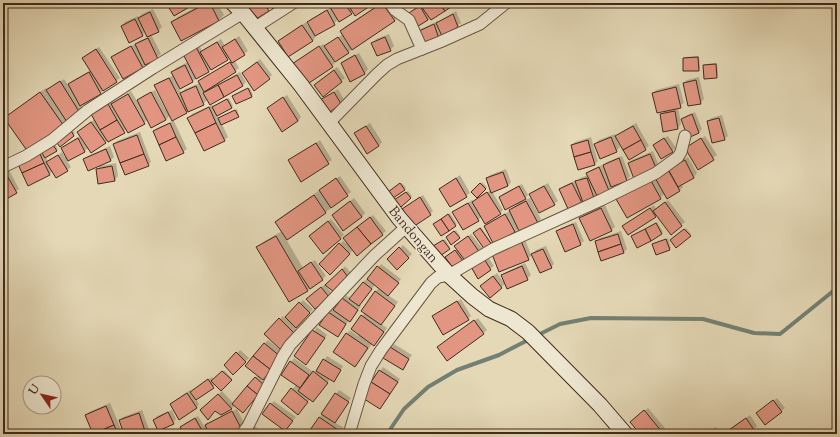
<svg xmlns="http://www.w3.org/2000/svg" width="840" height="437" viewBox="0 0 840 437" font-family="'Sorts Mill Goudy',serif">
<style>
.shadow{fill:#0003;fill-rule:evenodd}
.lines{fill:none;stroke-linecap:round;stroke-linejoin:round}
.stream{stroke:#748073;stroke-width:4}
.building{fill:#e29682;stroke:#422a1e}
.street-casing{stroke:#6a5644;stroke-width:13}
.secondary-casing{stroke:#422a1e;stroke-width:17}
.street{stroke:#ede6d0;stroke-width:11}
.secondary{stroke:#ede6d0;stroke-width:15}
.labels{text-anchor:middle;stroke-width:3.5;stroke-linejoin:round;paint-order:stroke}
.street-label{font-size:14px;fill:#422a1e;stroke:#ede6d0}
</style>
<rect width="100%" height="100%" fill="#e4d8b6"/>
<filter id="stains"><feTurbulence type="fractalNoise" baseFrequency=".005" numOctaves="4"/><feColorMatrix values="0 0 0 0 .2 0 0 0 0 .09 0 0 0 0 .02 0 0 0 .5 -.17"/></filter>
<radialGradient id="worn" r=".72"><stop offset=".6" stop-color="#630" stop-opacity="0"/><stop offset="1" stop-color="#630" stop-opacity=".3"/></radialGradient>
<g class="shadow">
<polygon points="204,3 217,3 224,15 219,20 173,22 178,17"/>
<polygon points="247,3 284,3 272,6 256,18"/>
<polygon points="336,3 372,3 355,14 353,11 338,19 334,24 314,35 316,37 312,41 279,41 306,22 309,27 310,26 308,22 311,19 331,7"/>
<polygon points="381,3 392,3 400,15 395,20 334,62 335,63 332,66 297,61 323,44 325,47 343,34 341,31 346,26"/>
<polygon points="425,3 455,3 428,20 408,14"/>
<polygon points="153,9 162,27 158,31 151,34 161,54 142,67 112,58 116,54 135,44 135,45 139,41 148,37 145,32 142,35 122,26 125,22 138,16 139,18 142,14"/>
<polygon points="456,11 461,23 457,26 442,34 438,38 418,32 421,29 438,21 438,23"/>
<polygon points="389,34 394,46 390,50 373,43 376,39"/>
<path d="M239 36 248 51 235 61 239 68 219 82 220 83 240 72 246 82 243 85 208 99 203 104 189 110 173 119 187 149 183 152 154 132 157 128 173 121 170 115 166 120 148 119 144 123 129 132 127 129 105 142 88 148 85 151 67 161 71 167 67 170 53 171 49 174 18 163 53 142 58 149 46 157 48 162 62 152 65 157 67 156 62 148 66 145 80 136 81 129 95 119 96 111 112 102 113 103 131 91 137 101 141 97 155 90 165 109 167 108 156 86 159 82 174 75 173 72 176 68 188 62 184 54 199 45 202 51 221 39 225 46ZM230 57 232 61 203 78 199 81 200 83 185 89 181 93 179 88 193 81ZM201 84 210 88 204 94 200 85Z"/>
<polygon points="99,47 120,78 100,93 80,104 83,109 64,125 11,113 46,88 48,90 64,79 68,85 72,81 91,70 86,55"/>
<polygon points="359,53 368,69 365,73 351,80 342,63 345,60"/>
<polygon points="699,56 700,68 698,70 684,58 685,57"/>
<polygon points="260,59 272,75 269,78 246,70"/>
<polygon points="717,63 718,75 716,77 704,65 706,64"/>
<polygon points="337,67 345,78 323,95 315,85"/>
<polygon points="699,77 704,99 700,103 684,83 687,80"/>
<polygon points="679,84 684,103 678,107 681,124 678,128 664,131 661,115 665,110 653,93 656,90"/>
<polygon points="250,88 253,95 237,103 235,95"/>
<polygon points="338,89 344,100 340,103 320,101"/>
<polygon points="287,95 301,117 298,121 268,108"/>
<polygon points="229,98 233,106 217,115 219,119 237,109 239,115 222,124 228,137 224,140 189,118 192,114 212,105 213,107"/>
<polygon points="695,112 702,129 699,133 682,119 686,116"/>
<polygon points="722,115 728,136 724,139 708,122 711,118"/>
<polygon points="370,123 382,142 379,146 359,130"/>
<polygon points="636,123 649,146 629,159 617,138 616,138 620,147 616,151 595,144 599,140 615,134 616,137 620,133"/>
<polygon points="71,129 75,133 60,145"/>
<polygon points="140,132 151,162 148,165 114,145 117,141"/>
<polygon points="668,136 676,148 672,151 657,142"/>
<polygon points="705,136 717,155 699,168 686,148"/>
<polygon points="591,137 598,161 595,164 579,169 572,145 575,142"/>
<polygon points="320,140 332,160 301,180 289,161"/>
<polygon points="110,146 114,157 111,160 89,170 84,159 88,156"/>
<polygon points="653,151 659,166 656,169 629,163 632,160"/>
<polygon points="622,156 630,176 627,180 612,186 613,188 598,197 583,200 581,202 560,189 564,186 576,180 577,182 580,178 588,175 588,174 591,170 602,165 603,166 607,162"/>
<polygon points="688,157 697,173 694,177 681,184 683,187 680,190 665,193 660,198 617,199"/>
<polygon points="116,163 118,176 115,180 97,170 100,166"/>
<polygon points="506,169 511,182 508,186 492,191 503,210 500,213 482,216 478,220 454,213 472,200 473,202 491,190 487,178 490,175"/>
<polygon points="9,170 19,189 3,200 3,173"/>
<polygon points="460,175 470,193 450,206 440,189"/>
<polygon points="340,176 351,192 326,212 286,239 303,268 315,260 326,276 308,290 289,301 258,247 263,242 282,231 276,222 281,217"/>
<polygon points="482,182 487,187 477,197 472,192"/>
<polygon points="402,183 406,188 404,189 391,190"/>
<polygon points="548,183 558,201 554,204 530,194 534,191"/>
<polygon points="522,184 528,195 522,201 530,198 541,219 538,222 519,228 515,232 485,226 488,223 508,212 517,204 500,197 503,194"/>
<polygon points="408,191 412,196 401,206 397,198"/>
<polygon points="423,195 433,211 430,214 403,209"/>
<polygon points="354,198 365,213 362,217 333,215"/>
<polygon points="668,200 685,222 671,233 657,215 655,216 623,226 654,205 656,209"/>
<polygon points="605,205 615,227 611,230 580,218 584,215"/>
<polygon points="450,213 457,224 455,225 434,224"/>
<polygon points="373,215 386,231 357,254 353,250 330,274 320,264 343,241 347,244 348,244 348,235"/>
<polygon points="331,219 344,235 323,252 313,233"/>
<polygon points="576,222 584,241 580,244 558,231 561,228"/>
<polygon points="657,222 663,232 661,234 634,235"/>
<polygon points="481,227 492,243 491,245 476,231"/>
<polygon points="686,228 691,234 676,247 671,240"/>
<polygon points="456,230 460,236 459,238 449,235"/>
<polygon points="621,231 627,249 624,252 596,242 600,238"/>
<polygon points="471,234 483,249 462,260 448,256 458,249 459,243"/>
<polygon points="668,238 671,248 669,249 653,244"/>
<polygon points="445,239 450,247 449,249 436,245"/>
<polygon points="525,239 531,255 536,250 546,246 554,264 551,267 533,254 528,259 493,254"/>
<polygon points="403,245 412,254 397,268 388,259"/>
<polygon points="486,254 494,266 478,277"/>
<polygon points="525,263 531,275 527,279 502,275 506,272"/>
<polygon points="381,264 401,279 388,295 398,302 381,324 387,328 377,342 372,344 355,366 334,352 350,330 358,336 360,334 362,316 365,313 375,292 379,288 375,285 359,305 361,306 353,317 350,321 349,320 341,333 329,313 332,309 334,311 346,295 351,299 363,282 367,279 368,280"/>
<polygon points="345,266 351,273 337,288 326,286 332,293 315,308 311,296 325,284 326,286"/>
<polygon points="497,273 505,284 490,297 485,283"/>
<polygon points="461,299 471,316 468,319 433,316"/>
<polygon points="303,300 313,309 295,328 298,331 281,349 265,334 283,316 285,318"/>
<polygon points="478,318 487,330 483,333 442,344"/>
<polygon points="317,327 327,335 306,364 296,356"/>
<polygon points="268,340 284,353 261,380 266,384 222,415 215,410 201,411 222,391 234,404 258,375 264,344"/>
<polygon points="394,344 412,355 402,368 391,348"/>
<polygon points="240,350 249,358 233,373 225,365"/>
<polygon points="327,356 343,366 337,377 330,379 316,397 310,399 301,410 282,401 296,385 282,375 294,358 312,371 311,375 318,369"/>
<polygon points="383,367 400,379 383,405 362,396"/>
<polygon points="224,370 232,378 221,389 216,384 196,399 199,404 196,408 171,404 190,390 191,392 212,377 214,380"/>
<polygon points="339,390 351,398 334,422 344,428 340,434 317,434 311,430"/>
<polygon points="777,398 785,408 765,423 761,410"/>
<polygon points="274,401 296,417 288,427 271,404"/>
<polygon points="110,403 123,434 94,434 86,416 89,412"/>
<polygon points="648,408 665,428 658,434 641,434 635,419"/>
<polygon points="237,409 245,425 231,434 165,434 181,428 184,424 198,416 204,426 208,422 208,424"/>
<polygon points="142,410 150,432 149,434 125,434 120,420 123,417"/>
<polygon points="172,410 176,419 173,423 154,420 157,416"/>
<polygon points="750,415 757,426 754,429 746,434 728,434 727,432 730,429"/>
<polygon points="255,426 262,433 261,434 247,434"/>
<polygon points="716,427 720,434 703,434"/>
</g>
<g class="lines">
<g class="stream">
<polyline points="536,336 560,324 591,318 703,319 754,333 780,334 837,288"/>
<polyline points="387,434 404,409 428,387 457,370 499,355 530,339"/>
</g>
</g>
<g class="building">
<polygon points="166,3 190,3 191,6 174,16"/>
<polygon points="207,3 210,3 219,21 181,41 171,22"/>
<polygon points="246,3 264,3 269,11 256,19"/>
<polygon points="269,3 286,3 274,11"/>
<polygon points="337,3 344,3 352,14 339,22 330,7"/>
<polygon points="347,3 372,3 373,4 355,16"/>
<polygon points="382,3 395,21 352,50 340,31"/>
<polygon points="425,3 439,3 445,11 431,20 421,6"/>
<polygon points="439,3 457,3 445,11"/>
<polygon points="420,6 428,20 415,28 407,14"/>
<polygon points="327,10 335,25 315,36 307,22"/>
<polygon points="150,12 159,32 147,37 138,18"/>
<polygon points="453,14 458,27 442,36 436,23"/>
<polygon points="135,19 143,36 129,43 121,26"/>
<polygon points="434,24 439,39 424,45 417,32"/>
<polygon points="302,25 313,41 288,57 278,41"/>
<polygon points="338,37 349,53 335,62 324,46"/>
<polygon points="385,37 391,51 377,56 371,43"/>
<polygon points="148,38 158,59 145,65 135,44"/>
<polygon points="235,39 245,55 232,63 222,47"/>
<polygon points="217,42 228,60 211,70 200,52"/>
<polygon points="131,46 143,68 123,79 111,57"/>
<polygon points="319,46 333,67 306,85 292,64"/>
<polygon points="196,47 209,72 196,79 183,54"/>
<polygon points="96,49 117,82 103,91 82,58"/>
<polygon points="355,55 365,74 350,82 341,63"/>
<polygon points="698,57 699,71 683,71 683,58"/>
<polygon points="230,62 236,72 204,92 198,81"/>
<polygon points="257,62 270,79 254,91 242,73"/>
<polygon points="716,64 717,78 704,79 703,65"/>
<polygon points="185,65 193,82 180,89 171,72"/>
<polygon points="334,70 342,82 323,97 314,85"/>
<polygon points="89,72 101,94 80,106 68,84"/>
<polygon points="237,75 243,86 224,97 218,85"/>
<polygon points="169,78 187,113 172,121 154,85"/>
<polygon points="696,80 701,104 688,106 683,83"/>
<polygon points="60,81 80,113 67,122 46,90"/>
<polygon points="218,85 224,97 210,105 203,93"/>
<polygon points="196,86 204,105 188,112 180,93"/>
<polygon points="676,87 681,108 657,113 652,93"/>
<polygon points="248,88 252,97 236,104 232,96"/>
<polygon points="40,92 64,126 28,152 4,118"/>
<polygon points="151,92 166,120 151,128 137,100"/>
<polygon points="334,92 341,104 327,114 318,101"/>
<polygon points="128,94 145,124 128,133 111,104"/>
<polygon points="283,97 298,121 282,132 267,108"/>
<polygon points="227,99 232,108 217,116 212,107"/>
<polygon points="108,104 117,120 100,130 91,114"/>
<polygon points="209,107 216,123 195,133 187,118"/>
<polygon points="235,110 239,117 221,125 218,118"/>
<polygon points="675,111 678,129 663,132 660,114"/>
<polygon points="692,114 699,133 688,138 681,119"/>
<polygon points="719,118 725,140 712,143 707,121"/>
<polygon points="117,120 125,133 108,142 100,130"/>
<polygon points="91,122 106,143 91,153 77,132"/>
<polygon points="170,123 176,137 159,145 153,131"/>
<polygon points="216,123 225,141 204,151 195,133"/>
<polygon points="366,126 379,146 367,154 354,133"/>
<polygon points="633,126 641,140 623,150 615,136"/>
<polygon points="70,129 74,136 60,147 55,140"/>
<polygon points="137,135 144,154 120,163 113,144"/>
<polygon points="176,137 184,153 166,161 159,145"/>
<polygon points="611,137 617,152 600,159 594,144"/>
<polygon points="78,138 85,152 68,161 61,148"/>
<polygon points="664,138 673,152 661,159 653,145"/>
<polygon points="701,138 714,160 698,170 685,148"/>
<polygon points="588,140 591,152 574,157 571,145"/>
<polygon points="641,140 646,150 629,160 623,150"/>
<polygon points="51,142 57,151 45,158 40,150"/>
<polygon points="316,143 329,164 301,182 288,160"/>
<polygon points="106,149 111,161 88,171 83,159"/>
<polygon points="39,152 44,163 22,173 17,162"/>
<polygon points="591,152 595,165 578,170 574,157"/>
<polygon points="144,154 149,166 125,175 120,163"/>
<polygon points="650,154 657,170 634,179 628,163"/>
<polygon points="58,155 68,171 56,178 46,162"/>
<polygon points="619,158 627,181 611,187 603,165"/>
<polygon points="685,160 694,178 678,187 668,169"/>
<polygon points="44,163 50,175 28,186 22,173"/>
<polygon points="112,166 115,181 98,184 96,169"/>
<polygon points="599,167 610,193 598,198 586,173"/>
<polygon points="667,168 680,191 667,199 654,176"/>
<polygon points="5,172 17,193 3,201 3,173"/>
<polygon points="503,172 508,186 491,193 486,178"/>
<polygon points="336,178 348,196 331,208 319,190"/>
<polygon points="456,178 467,197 450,207 439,189"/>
<polygon points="587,178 595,201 584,205 575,181"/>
<polygon points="650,179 661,199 627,218 616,199"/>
<polygon points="400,183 405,190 393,198 388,192"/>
<polygon points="480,183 486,189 477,198 471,192"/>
<polygon points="572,183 582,203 568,209 559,189"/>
<polygon points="519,186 526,199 505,210 499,197"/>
<polygon points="544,186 555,205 539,213 529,194"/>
<polygon points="406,192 411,198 401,207 394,200"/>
<polygon points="487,192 501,214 485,224 472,202"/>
<polygon points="314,195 326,213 287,240 275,222"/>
<polygon points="420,197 431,215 413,227 402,209"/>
<polygon points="350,201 362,217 343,231 332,215"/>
<polygon points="526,201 538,223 520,233 509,210"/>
<polygon points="665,202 682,226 671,235 653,211"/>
<polygon points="468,203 479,221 463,230 452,212"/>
<polygon points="601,208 612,231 590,241 579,218"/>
<polygon points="650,208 656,217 628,235 622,226"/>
<polygon points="448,214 456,226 449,231 441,219"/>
<polygon points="505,214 515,232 494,245 484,226"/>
<polygon points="370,217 383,235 371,244 357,227"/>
<polygon points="441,219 449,231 441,236 433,224"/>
<polygon points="328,221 341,239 323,254 309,236"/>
<polygon points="656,223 662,234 651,241 645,229"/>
<polygon points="573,224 581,245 565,252 556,231"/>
<polygon points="357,227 371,244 357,256 343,238"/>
<polygon points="480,228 492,245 485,250 473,233"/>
<polygon points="645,229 651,241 637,248 631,236"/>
<polygon points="684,229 691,236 676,248 670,240"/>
<polygon points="454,231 460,238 451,245 446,237"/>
<polygon points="618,234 621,244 598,252 595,241"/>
<polygon points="276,236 308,291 289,302 256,247"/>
<polygon points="468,236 480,253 467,263 454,246"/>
<polygon points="666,239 670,250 656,255 652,244"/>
<polygon points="443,240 450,249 440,256 433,246"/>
<polygon points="521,241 529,260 499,272 492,254"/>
<polygon points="339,243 350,254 330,275 319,264"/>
<polygon points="621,244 624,253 601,261 598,252"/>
<polygon points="399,247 409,258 397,270 387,259"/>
<polygon points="543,249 552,268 540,273 531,254"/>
<polygon points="455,250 463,261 453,268 445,257"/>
<polygon points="483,257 491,270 478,279 470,265"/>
<polygon points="311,262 323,280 310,289 298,271"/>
<polygon points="377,266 399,283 388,296 367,279"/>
<polygon points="522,266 528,280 507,289 501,275"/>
<polygon points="342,269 348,277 334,292 325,285"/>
<polygon points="493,276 502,288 490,298 480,286"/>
<polygon points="363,282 372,289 359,306 349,299"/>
<polygon points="321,287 329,297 315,309 306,299"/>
<polygon points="375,291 395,306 381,325 361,311"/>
<polygon points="342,298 358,310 350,322 333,310"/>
<polygon points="457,301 469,320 443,335 432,316"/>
<polygon points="299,302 310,313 296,328 285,317"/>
<polygon points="328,312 346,324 338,337 319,325"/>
<polygon points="361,315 384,332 374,346 351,329"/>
<polygon points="279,318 296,335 281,350 264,334"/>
<polygon points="474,320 484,334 447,361 437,347"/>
<polygon points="312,330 325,338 306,365 294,356"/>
<polygon points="346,333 368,348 355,367 333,352"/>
<polygon points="264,343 281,357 271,370 253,356"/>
<polygon points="390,347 409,359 403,370 383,358"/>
<polygon points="236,352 246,362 233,375 224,365"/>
<polygon points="253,356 271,370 263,380 245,366"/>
<polygon points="323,359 341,370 334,382 316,371"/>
<polygon points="290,361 309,375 300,388 281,375"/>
<polygon points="379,370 398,382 390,394 371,382"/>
<polygon points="222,371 232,380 221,391 211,381"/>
<polygon points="313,371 328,383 313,402 298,391"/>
<polygon points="255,377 265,386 258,395 247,386"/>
<polygon points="208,379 214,388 196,400 190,392"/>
<polygon points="371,382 390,394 380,409 361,397"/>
<polygon points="247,386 258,395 243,413 232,404"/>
<polygon points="291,388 308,402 298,415 281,401"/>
<polygon points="187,393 197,408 179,420 170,404"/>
<polygon points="335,393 349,402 335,423 321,414"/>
<polygon points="218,394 232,409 221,415 215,411 208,420 200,410"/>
<polygon points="773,400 782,412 765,425 756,413"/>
<polygon points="270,403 293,421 285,431 262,414"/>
<polygon points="106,406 114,425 93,434 85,415"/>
<polygon points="644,410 662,432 660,434 640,434 630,422"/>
<polygon points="232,411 242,430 234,434 209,434 205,425"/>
<polygon points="168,412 174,424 158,431 153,420"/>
<polygon points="139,413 146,434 124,434 119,420"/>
<polygon points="319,417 341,432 340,434 315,434 310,430"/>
<polygon points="195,418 204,434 184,434 180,427"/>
<polygon points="746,418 754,430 748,434 727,434 726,432"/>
<polygon points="114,425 118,434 93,434"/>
<polygon points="251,429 256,434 246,434"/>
<polygon points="179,430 180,434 169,434"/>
<polygon points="713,430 715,434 705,434"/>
</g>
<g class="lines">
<defs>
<g id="street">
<polyline points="390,3 395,10 409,20 422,49"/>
<polyline points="254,28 293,3"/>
<polyline points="328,124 377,74 387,65 397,59 440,42 480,24 506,3"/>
<polyline points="3,167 26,156 52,140 88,110 153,68 243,13"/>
<polyline points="242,434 248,426 283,356 290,345 375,255 406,227"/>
<polyline points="349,434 364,384 371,366 381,350 431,283 438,277 449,275 493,249 601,200 656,173 678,157 681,152 685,136"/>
</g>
<polyline id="secondary" points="233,3 243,13 301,85 399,218 449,275 472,296 489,309 511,319 528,332 600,405 625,434"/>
</defs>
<use href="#street" class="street-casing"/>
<use href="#secondary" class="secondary-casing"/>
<use href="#street" class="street"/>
<use href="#secondary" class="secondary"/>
</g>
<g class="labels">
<g class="street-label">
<text transform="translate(414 234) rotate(50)" y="5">Bandongan</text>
</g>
</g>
<rect width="840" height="437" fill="none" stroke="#e4d8b6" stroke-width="16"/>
<rect x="4" y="4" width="832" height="429" fill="none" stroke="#422a1e" stroke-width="2"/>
<rect x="8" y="8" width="824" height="421" fill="none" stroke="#422a1e"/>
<g transform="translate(42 395) rotate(304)"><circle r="19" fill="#ede6d0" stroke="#a99b89"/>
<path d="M0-3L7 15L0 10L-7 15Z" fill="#8f2418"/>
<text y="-6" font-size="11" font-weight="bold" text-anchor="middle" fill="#422a1e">U</text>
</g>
<rect width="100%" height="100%" filter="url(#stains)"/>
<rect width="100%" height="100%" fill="url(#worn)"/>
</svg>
